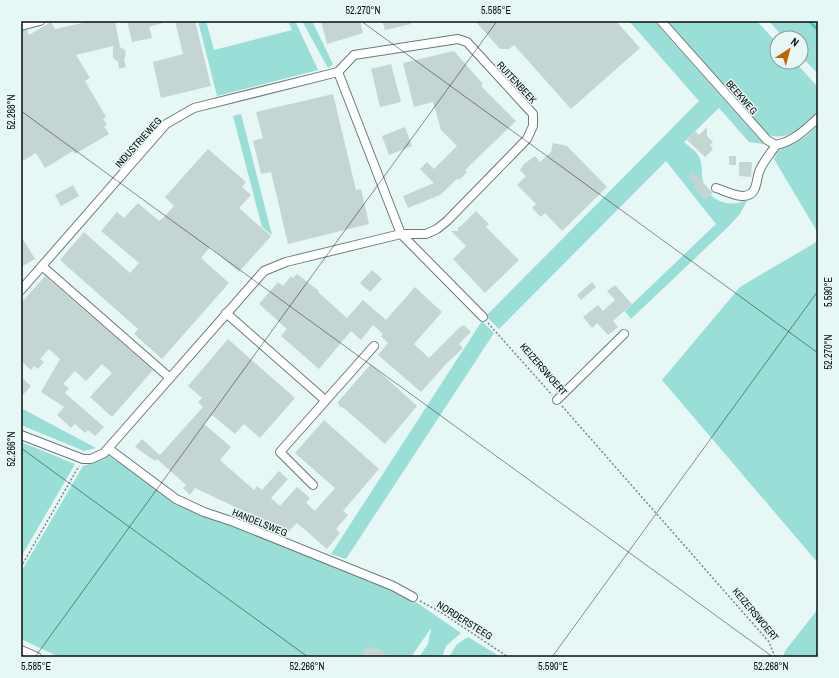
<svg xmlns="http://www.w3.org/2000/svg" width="839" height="678" viewBox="0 0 839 678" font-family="'Archivo Narrow',sans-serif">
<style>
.green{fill:#99ded7}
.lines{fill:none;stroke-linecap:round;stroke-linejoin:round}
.stream{stroke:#41c2b9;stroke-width:2.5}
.building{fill:#c5d5d3}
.minor-casing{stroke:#6c7a79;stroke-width:10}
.path{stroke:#7b8685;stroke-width:1.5;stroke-dasharray:2 2;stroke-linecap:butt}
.minor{stroke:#fff;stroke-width:8}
.ticks{fill:none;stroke:#090e0e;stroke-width:1;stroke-opacity:0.45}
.labels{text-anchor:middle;stroke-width:3;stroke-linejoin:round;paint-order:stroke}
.street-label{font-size:10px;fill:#090e0e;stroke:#e6f7f5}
.neatline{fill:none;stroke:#090e0e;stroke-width:1.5}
.ticks-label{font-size:10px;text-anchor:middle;fill:#090e0e}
</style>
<rect width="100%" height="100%" fill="#e6f7f5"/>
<g class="green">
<polygon points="198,21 206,21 214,50 292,30 288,21 295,21 318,70 217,96"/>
<polygon points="302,21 312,21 333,64 328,68"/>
<path d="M629 21H654L764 144 749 142 719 108 684 142C688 146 695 150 698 155 703 161 701 174 703 182 709 202 731 209 748 199L740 214 728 227 631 319 625 311 716 224 666 161 499 329 486 316 699 101Z"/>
<path d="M667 21H757L777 43V62H795L818 87V113C805 126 786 143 767 134Z"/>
<polygon points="769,21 818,21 818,74 801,56 801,38 784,38"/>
<polygon points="241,114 272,235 262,227 233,116"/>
<path d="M818 125V233L774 159 779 150C797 142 804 140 818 125Z"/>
<polygon points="818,241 818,563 662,380 740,287"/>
<polygon points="482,321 494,333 346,559 331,554"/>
<polygon points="21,408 96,448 84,451 21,425"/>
<polygon points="21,442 75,464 21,557"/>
<polygon points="108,455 171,499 228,525 270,540 410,598 461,633 446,646 442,657 419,657 428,644 431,628 411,657 59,657 21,639 21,572 83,466 102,460"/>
<polygon points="818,609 818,657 783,657 785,651"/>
<polygon points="468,637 499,656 502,657 449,657 457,644"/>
</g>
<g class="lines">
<polyline class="stream" points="809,21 818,30"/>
</g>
<g class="building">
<polygon points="91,21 115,21 120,47 125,50 126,53 124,61 126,67 119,69 118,62 113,58 113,46 76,55 90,78 85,81 106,117 103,119 107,125 104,126 109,134 75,154 73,151 45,168 36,153 21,162 21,31 27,30 29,35 51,22 55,29"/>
<polygon points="127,21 162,21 163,23 149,27 152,38 132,42"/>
<polygon points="175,21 195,21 211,86 161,98 153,62 183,54"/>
<polygon points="321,21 360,21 363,33 327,44"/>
<polygon points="382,21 411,21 411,24 385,30"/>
<polygon points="475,21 616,21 640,48 571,109 514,45 509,49 500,49"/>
<polygon points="454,51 483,84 481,86 516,121 465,170 467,172 459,180 458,178 440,195 408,208 403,196 434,183 420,169 427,162 434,169 457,146 441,130 433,102 414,107 403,63"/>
<polygon points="391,64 401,102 380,107 371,69"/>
<polygon points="333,94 356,190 361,189 369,224 288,244 271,172 261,174 253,141 263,138 256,112"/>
<polygon points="405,127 412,146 389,155 382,136"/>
<polygon points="707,127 707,136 713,142 710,145 713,149 705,157 687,140 695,131 699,135"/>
<polygon points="553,143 567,146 607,187 562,231 545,213 541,217 532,208 536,204 517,185 526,176 520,170 524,164 535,156 540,162 551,152"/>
<polygon points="208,149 246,182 242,187 251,195 239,208 271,236 239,272 210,247 201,258 229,283 162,359 134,334 138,329 60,260 84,232 130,273 139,263 101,231 117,212 124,218 138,203 159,221 163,218 174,206 165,197"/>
<rect x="729" y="156" width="7" height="9"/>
<polygon points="739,162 752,162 751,177 739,176"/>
<polygon points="693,172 713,193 705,200 694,187 696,185 688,177"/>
<polygon points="73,185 79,196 61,206 55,195"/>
<polygon points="476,211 489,224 486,227 519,260 485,293 453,259 466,246 451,231 458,231 458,227 460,227"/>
<polygon points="21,236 35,259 21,267"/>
<polygon points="372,270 382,279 370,292 360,283"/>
<polygon points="297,274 319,291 318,292 347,318 363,300 386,320 415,287 442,312 414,344 429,358 460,327 464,325 471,332 459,344 463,348 446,364 421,392 378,355 388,343 381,336 383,334 373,325 361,340 351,331 319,369 281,336 287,329 259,304 278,282 283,286 291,276 293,278"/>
<polygon points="45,276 153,370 112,417 90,397 112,373 102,364 86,381 75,371 63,384 69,388 65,393 104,427 95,436 88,430 85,433 75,424 71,428 57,415 64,407 41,392 60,359 49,349 40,359 44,362 38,369 34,366 31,370 21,361 21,303"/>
<polygon points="592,282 596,287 581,300 577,295"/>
<polygon points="615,285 632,304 613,321 618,327 608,335 597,323 592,328 583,317 598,305 603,311 615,300 607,291"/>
<polygon points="228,339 295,398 260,438 244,424 235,434 212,415 204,424 231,447 220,460 254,490 257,486 262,490 279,471 288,479 271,498 280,506 297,487 310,498 306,503 315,511 335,488 295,453 324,420 379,469 343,511 348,515 336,529 340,533 327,549 297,523 288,532 195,488 190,495 183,488 186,485 157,459 155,461 135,447 142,439 160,455 203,407 198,402 202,398 188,386"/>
<polygon points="370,365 374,367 417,406 385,444 345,409 339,406 338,402"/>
<polygon points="21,377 31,386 21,397"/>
<polygon points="367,646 371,649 373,646 391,657 360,657"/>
</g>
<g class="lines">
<defs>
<g id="minor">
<path d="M661 21 767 140 776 145C794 141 805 130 818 118"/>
<polyline points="21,26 40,21"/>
<polyline points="338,72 401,234 483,317"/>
<path d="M716 188C726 191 747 203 754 190 757 185 757 178 759 172 762 163 771 153 776 145"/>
<polyline points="42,266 170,378"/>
<polyline points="21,290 166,124 194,108 338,72"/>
<polyline points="226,313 325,400"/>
<polyline points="557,400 624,334"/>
<polyline points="21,435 83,459 91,459 104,453 264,271 286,262 401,234 426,234 437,229 447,221 527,139 533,126 533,114 467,42 458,39 354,55 338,72"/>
<polyline points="109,449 176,499 204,512 234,522 393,586 413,597"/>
<polyline points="313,485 280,452 374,346"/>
<polyline points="21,650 37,657"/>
</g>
</defs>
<use href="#minor" class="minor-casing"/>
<g class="path">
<polyline points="488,323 552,395"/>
<polyline points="562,406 769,642 775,657"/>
<polyline points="21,567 79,466"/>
<polyline points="420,601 442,613 508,657"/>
</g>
<use href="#minor" class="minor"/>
</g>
<path class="ticks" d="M361 21 818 353M21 111 773 657M21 448 308 657M35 657 497 21M552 657 818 291"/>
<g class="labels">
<g class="street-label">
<text transform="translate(517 82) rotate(47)" y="4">RUITENBEEK</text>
<text transform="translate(742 97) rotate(49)" y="4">BEEKWEG</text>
<text transform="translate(138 142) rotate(-48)" y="4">INDUSTRIEWEG</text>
<text transform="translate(544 369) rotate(49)" y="4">KEIZERSWOERT</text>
<text transform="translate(260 522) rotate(22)" y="4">HANDELSWEG</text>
<text transform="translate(756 614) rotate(50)" y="4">KEIZERSWOERT</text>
<text transform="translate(465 620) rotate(32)" y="4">NORDERSTEEG</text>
</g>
</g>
<rect width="839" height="678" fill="none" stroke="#e6f7f5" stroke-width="44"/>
<g transform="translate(789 50) rotate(36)"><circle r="19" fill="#e6f7f5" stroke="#8e9a99"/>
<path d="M0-3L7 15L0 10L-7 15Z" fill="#be6503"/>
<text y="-6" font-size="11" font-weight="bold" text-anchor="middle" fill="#090e0e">N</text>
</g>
<rect x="22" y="22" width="795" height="634" class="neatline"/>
<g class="ticks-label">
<text x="363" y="14">52.270°N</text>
<text x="496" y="14">5.585°E</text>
<text transform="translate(11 112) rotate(-90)" y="4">52.268°N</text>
<text transform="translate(828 292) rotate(-90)" y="4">5.590°E</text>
<text transform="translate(828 352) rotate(-90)" y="4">52.270°N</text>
<text transform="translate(11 449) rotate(-90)" y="4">52.266°N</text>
<text x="36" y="670">5.585°E</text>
<text x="307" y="670">52.266°N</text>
<text x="553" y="670">5.590°E</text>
<text x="771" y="670">52.268°N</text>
</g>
</svg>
